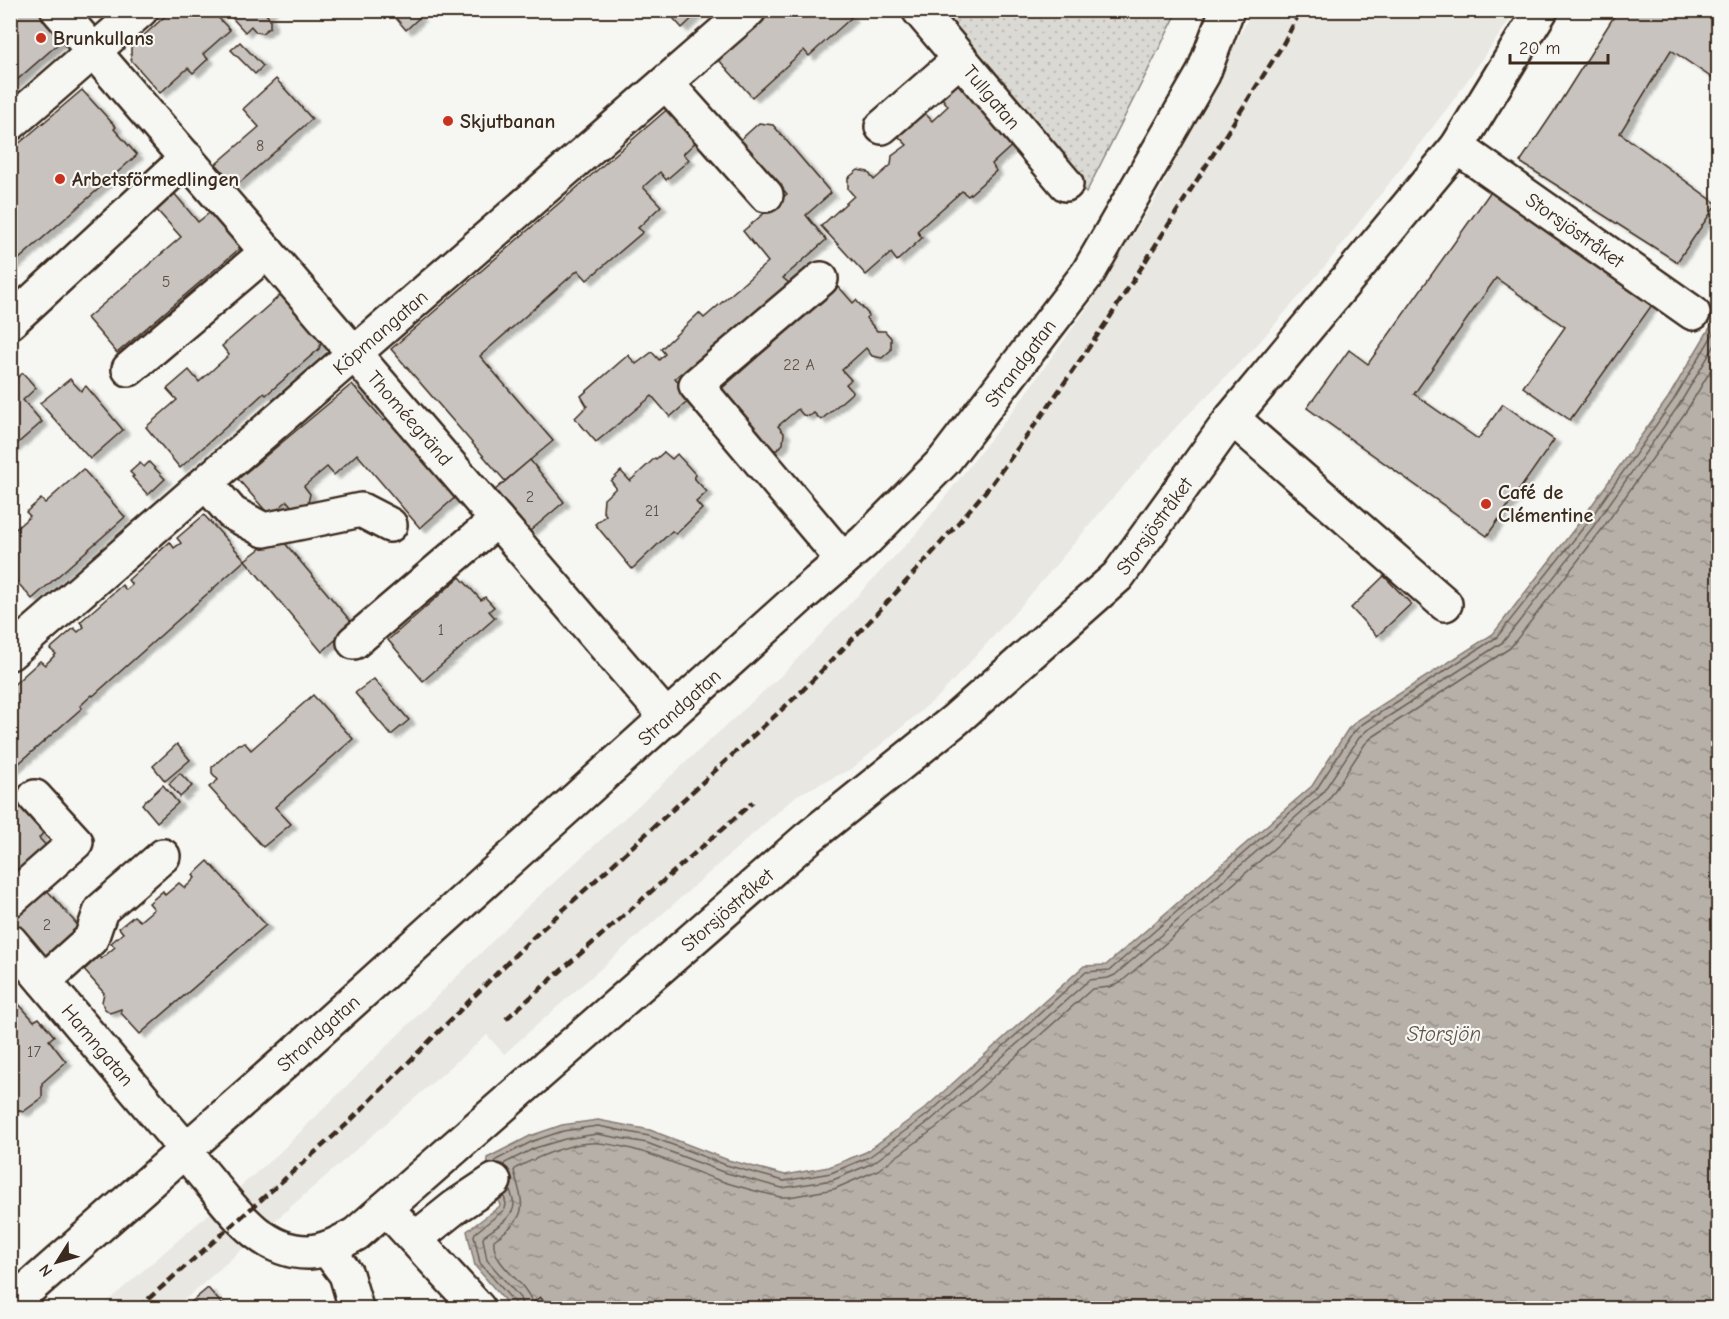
<svg xmlns="http://www.w3.org/2000/svg" width="1729" height="1319" viewBox="0 0 1729 1319" font-family="'Comic Neue',sans-serif">
<style>
.built{fill:#e8e7e2}
.park{fill:url(#park-dots);stroke:#8a8278;stroke-width:1.5}
.water{fill:url(#water-ripples);stroke:#857a71;stroke-width:1.5}
.lines{fill:none;stroke-linecap:round;stroke-linejoin:round}
.shore{stroke:#6c6056;stroke-width:1.5}
.building{fill:#c8c3be;stroke:#3b2a1e;stroke-width:1.5;filter:url(#shadow)}
.minor-casing{stroke:#3b2a1e;stroke-width:38}
.major-casing{stroke:#3b2a1e;stroke-width:38}
.minor{stroke:#f6f6f2;stroke-width:33}
.major{stroke:#f6f6f2;stroke-width:33}
.rail{stroke:#3b2a1e;stroke-width:4.5;stroke-dasharray:9 4.5;stroke-linecap:butt}
.poi-dot{fill:#c8321e;stroke:#f6f6f2;stroke-width:2}
.labels{text-anchor:middle;stroke-width:4.5;stroke-linejoin:round;paint-order:stroke}
.number-label{font-size:16px;fill:#5e5046}
.poi-label{font-size:20px;font-weight:bold;fill:#3b2a1e;stroke:#f6f6f2;text-anchor:start}
.street-label{font-size:20px;fill:#3b2a1e;stroke:#f6f6f2}
.water-label{font-size:21px;font-style:italic;fill:#605248;stroke:#f6f6f2}
</style>
<defs>
<pattern id="park-dots" width="8" height="8" patternUnits="userSpaceOnUse" patternTransform="scale(1.5)"><rect width="8" height="8" fill="#dad9d3"/><path d="M2 2h.1M6 6h.1" fill="none" stroke="#bcbab5" stroke-width="1.8" stroke-linecap="round"/></pattern>
<pattern id="water-ripples" width="26" height="14" patternUnits="userSpaceOnUse" patternTransform="scale(1.5)"><rect width="26" height="14" fill="#b6b0a9"/><path d="M2 4q2-2 4 0t4 0M15 11q2-2 4 0t4 0" fill="none" stroke="#958f89"/></pattern>
<filter id="shadow"><feDropShadow dx="6" dy="4" stdDeviation="1.5" flood-color="#0004"/></filter>
</defs>
<rect width="100%" height="100%" fill="#f6f6f2"/>
<filter id="ink" filterUnits="userSpaceOnUse"><feTurbulence type="fractalNoise" baseFrequency=".0167" numOctaves="2"/><feDisplacementMap in="SourceGraphic" scale="12" xChannelSelector="R" yChannelSelector="G"/><feConvolveMatrix kernelMatrix="1 2 1 2 8 2 1 2 1" color-interpolation-filters="sRGB"/></filter>
<g filter="url(#ink)">
<g class="built">
<polygon points="11,11 51,11 85,49 11,114"/>
<polygon points="1252,11 1516,11 1452,102 1326,265 1256,346 1179,424 1110,501 1020,607 940,695 853,768 797,795 504,1054 487,1035 175,1308 100,1308 279,1153 527,907 785,672 916,534 1019,403 1090,304 1156,198"/>
</g>
<polygon class="park" points="932,11 1178,11 1086,193"/>
<polygon class="water" points="1718,314 1718,1308 511,1308 475,1266 467,1231 500,1206 487,1158 530,1136 562,1125 598,1120 650,1130 728,1160 785,1175 829,1167 866,1152 923,1110 1084,966 1106,965 1312,786 1348,729 1358,720 1493,634 1582,519 1668,398"/>
<g class="lines">
<g class="shore">
<polyline points="495,1163 496,1160 533,1141 563,1131 598,1126 649,1136 726,1165 784,1181 831,1173 869,1157 927,1115 1086,972 1110,970 1316,790 1353,733 1361,725 1497,637 1587,523 1673,401 1718,326"/>
<polyline points="503,1166 505,1163 535,1148 565,1139 597,1134 647,1143 723,1172 782,1188 833,1180 873,1163 931,1120 1089,980 1108,978 1115,975 1321,795 1359,738 1366,731 1503,642 1593,527 1679,405 1718,340"/>
<path d="M510 1189C511 1194 513 1199 514 1204 514 1218 493 1229 484 1236L483 1239 487 1260 520 1298 523 1308"/>
<polyline points="504,1196 506,1204 505,1209 475,1233 474,1236 480,1263 514,1302 516,1308"/>
<path d="M532 1302C524 1279 491 1265 494 1240 528 1215 525 1210 514 1171L516 1168C538 1157 574 1141 599 1143 641 1147 679 1166 718 1180 738 1187 759 1192 780 1197H789L834 1189 878 1170 937 1127 1092 989 1110 987 1120 983 1327 802 1365 744 1371 738 1510 648 1600 532 1687 410 1718 358"/>
</g>
</g>
<g class="building">
<polygon points="10,10 41,10 56,28 58,44 10,86"/>
<polygon points="172,10 211,10 230,30 203,54 208,59 193,73 188,68 160,93 131,60 131,47"/>
<polygon points="225,10 271,10 266,14 270,19 270,27 262,33 256,32 251,26 245,32"/>
<polygon points="389,10 413,10 419,18 406,30"/>
<polygon points="666,10 701,10 682,28"/>
<polygon points="773,10 845,10 851,18 809,56 804,50 752,97 718,59"/>
<polygon points="1618,10 1718,10 1718,82 1671,50 1620,133 1717,204 1677,262 1520,162 1555,110"/>
<polygon points="240,42 263,66 255,74 231,50"/>
<polygon points="960,76 1016,142 992,164 996,171 968,196 962,191 917,231 922,238 897,261 891,253 866,275 821,226 854,196 848,189 848,178 858,170 868,172 874,180 891,165 892,156 907,145 897,135 924,112 932,121 948,106 939,94"/>
<polygon points="276,79 312,119 236,186 216,164 259,127 243,109"/>
<polygon points="82,90 116,127 114,129 137,155 10,267 10,151"/>
<polygon points="671,106 701,137 683,154 689,160 666,180 660,172 643,187 661,206 638,228 643,232 587,280 578,270 480,356 553,441 505,481 391,349"/>
<polygon points="759,123 773,125 831,193 806,215 826,240 783,278 789,283 723,339 726,343 685,377 681,373 675,378 692,398 670,417 652,396 596,442 575,418 587,406 581,396 628,355 636,364 652,352 659,360 665,354 661,349 699,313 704,318 768,262 743,231 787,194 740,140"/>
<polygon points="1491,191 1652,305 1570,420 1523,387 1565,327 1496,278 1414,394 1478,439 1503,404 1554,440 1487,536 1307,408 1349,350 1368,364"/>
<polygon points="174,193 198,222 214,209 245,244 117,353 87,318 181,237 156,209"/>
<polygon points="838,286 853,303 856,300 869,315 866,318 877,331 885,331 891,338 891,350 882,358 872,356 866,348 842,370 851,380 846,384 853,392 821,420 814,413 809,416 803,415 798,409 778,426 784,433 783,444 777,450 764,450 719,391"/>
<polygon points="285,291 323,338 319,349 266,395 264,393 180,468 146,427 177,400 167,389 189,370 199,382 229,355 222,346"/>
<polygon points="23,373 36,388 23,400 42,422 10,450 10,383"/>
<polygon points="70,379 81,391 86,386 123,430 90,459 40,403"/>
<polygon points="352,384 384,421 391,415 458,495 420,528 357,454 334,475 327,467 304,486 310,494 308,503 302,508 293,508 287,501 270,516 238,479"/>
<polygon points="664,452 672,459 677,454 696,475 694,478 707,492 696,502 702,509 676,534 672,531 632,569 595,524 606,515 603,511 604,499 616,488 611,481 621,471 630,481 655,458 656,459"/>
<polygon points="530,460 564,502 530,531 495,490"/>
<polygon points="149,462 165,479 148,495 132,477 134,476 130,472 140,463 144,467"/>
<polygon points="83,469 125,517 32,599 10,574 10,534 30,516 26,512 41,499 45,503"/>
<polygon points="204,515 245,560 93,696 92,695 80,706 82,708 10,771 10,688 40,661 45,665 56,654 50,649 74,628 78,632 84,627 80,622 122,585 126,590 132,585 128,580 170,542 174,548 181,543 177,538"/>
<polygon points="278,535 353,624 322,652 245,560"/>
<polygon points="1384,576 1411,604 1377,636 1351,608"/>
<polygon points="460,577 481,600 485,597 494,607 489,611 495,618 423,681 388,640"/>
<polygon points="374,679 409,720 391,735 355,693"/>
<polygon points="313,695 353,739 275,807 291,824 263,847 209,787 218,780 212,773 212,767 238,744 245,743 251,750"/>
<polygon points="177,744 190,760 165,781 153,766"/>
<polygon points="180,773 192,786 180,797 169,784"/>
<polygon points="163,785 178,803 157,822 142,804"/>
<polygon points="10,804 14,808 19,806 43,833 39,838 50,850 11,885"/>
<polygon points="208,861 266,925 140,1034 121,1013 121,1009 110,1013 104,1008 102,1002 104,993 84,970 99,956 101,959 115,947 111,943 123,933 119,928 134,916 140,921 154,909 149,903 163,891 165,895 179,883 185,888 195,878 193,875"/>
<polygon points="46,889 81,929 57,958 52,952 46,956 12,919"/>
<polygon points="17,1002 34,1021 39,1018 54,1036 49,1040 66,1062 42,1083 42,1098 23,1112 12,1108 10,1110 10,1007"/>
<polygon points="208,1288 225,1308 184,1308"/>
<polygon points="540,1297 550,1308 527,1308"/>
</g>
<g class="lines">
<defs>
<g id="minor">
<polyline points="58,10 249,231 667,718"/>
<polyline points="919,10 1066,184"/>
<polyline points="666,83 766,195"/>
<polyline points="10,124 141,10"/>
<polyline points="882,127 960,59"/>
<polyline points="1457,147 1693,313"/>
<polyline points="821,279 696,385 843,560"/>
<polyline points="10,322 187,158"/>
<polyline points="129,369 267,252"/>
<polyline points="1232,418 1445,604"/>
<polyline points="206,483 232,513 264,530 361,510 390,525"/>
<polyline points="354,642 497,520"/>
<polyline points="10,653 749,10"/>
<polyline points="10,900 76,842 35,797"/>
<path d="M10 941 176 1138C186 1153 198 1168 210 1182 235 1213 264 1253 309 1252 326 1251 341 1242 356 1234L808 838 955 720 1118 576 1232 418 1457 147 1541 10"/>
<polyline points="44,981 91,939 101,910 163,856"/>
<polyline points="386,1208 478,1308"/>
<polyline points="415,1239 455,1207 494,1181"/>
<polyline points="327,1249 346,1274 356,1308"/>
</g>
<polyline id="major" points="10,1305 284,1063 801,596 864,542 944,461 1088,273 1203,74 1227,10"/>
</defs>
<use href="#minor" class="minor-casing"/>
<use href="#major" class="major-casing"/>
<use href="#minor" class="minor"/>
<use href="#major" class="major"/>
<g class="rail">
<polyline points="506,1019 753,802"/>
<polyline points="138,1308 346,1125 526,944 802,691 869,622 934,551 990,486 1040,418 1110,317 1282,46 1301,10"/>
</g>
</g>
</g>
<g class="poi-dot">
<circle cx="41" cy="38" r="6"/>
<circle cx="448" cy="121" r="6"/>
<circle cx="60" cy="179" r="6"/>
<circle cx="1486" cy="504" r="6"/>
</g>
<g class="labels">
<g class="number-label">
<text x="260" y="151">8</text>
<text x="166" y="287">5</text>
<text x="799" y="370">22 A</text>
<text x="530" y="502">2</text>
<text x="652" y="516">21</text>
<text x="441" y="635">1</text>
<text x="47" y="930">2</text>
<text x="34" y="1057">17</text>
</g>
<g class="poi-label">
<text x="53" y="45">Brunkullans</text>
<text x="460" y="128">Skjutbanan</text>
<text x="72" y="186">Arbetsförmedlingen</text>
<text x="1498" y="499">Café de<tspan x="1498" dy="23">Clémentine</tspan></text>
</g>
<g class="street-label">
<text transform="translate(992 97) rotate(50)" y="7">Tullgatan</text>
<text transform="translate(1575 230) rotate(35)" y="7">Storsjöstråket</text>
<text transform="translate(380 332) rotate(-41)" y="7">Köpmangatan</text>
<text transform="translate(1020 363) rotate(-53)" y="7">Strandgatan</text>
<text transform="translate(410 418) rotate(49)" y="7">Thoméegränd</text>
<text transform="translate(1154 526) rotate(-54)" y="7">Storsjöstråket</text>
<text transform="translate(679 707) rotate(-42)" y="7">Strandgatan</text>
<text transform="translate(727 910) rotate(-41)" y="7">Storsjöstråket</text>
<text transform="translate(318 1033) rotate(-42)" y="7">Strandgatan</text>
<text transform="translate(98 1045) rotate(50)" y="7">Hamngatan</text>
</g>
<g class="water-label">
<text x="1444" y="1041">Storsjön</text>
</g>
</g>
<rect width="1729" height="1319" fill="none" stroke="#f6f6f2" stroke-width="36"/>
<rect x="18" y="18" width="1693" height="1283" fill="none" stroke="#3b2a1e" stroke-width="2" filter="url(#ink)"/>
<g transform="translate(57 1262) rotate(233)" stroke="#f6f6f2" stroke-width="4.5" paint-order="stroke">
<path d="M0-4.5L10 22L0 15L-10 22Z" fill="#3b2a1e"/>
<text y="-9" font-size="16" font-weight="bold" text-anchor="middle" fill="#3b2a1e">N</text>
</g>
<path d="M1510 54v9h98v-9" fill="none" stroke="#3b2a1e" stroke-width="3"/>
<text x="1519" y="54" font-size="18" fill="#3b2a1e" stroke="#f6f6f2" stroke-width="4.5" paint-order="stroke">20 m</text>
</svg>
